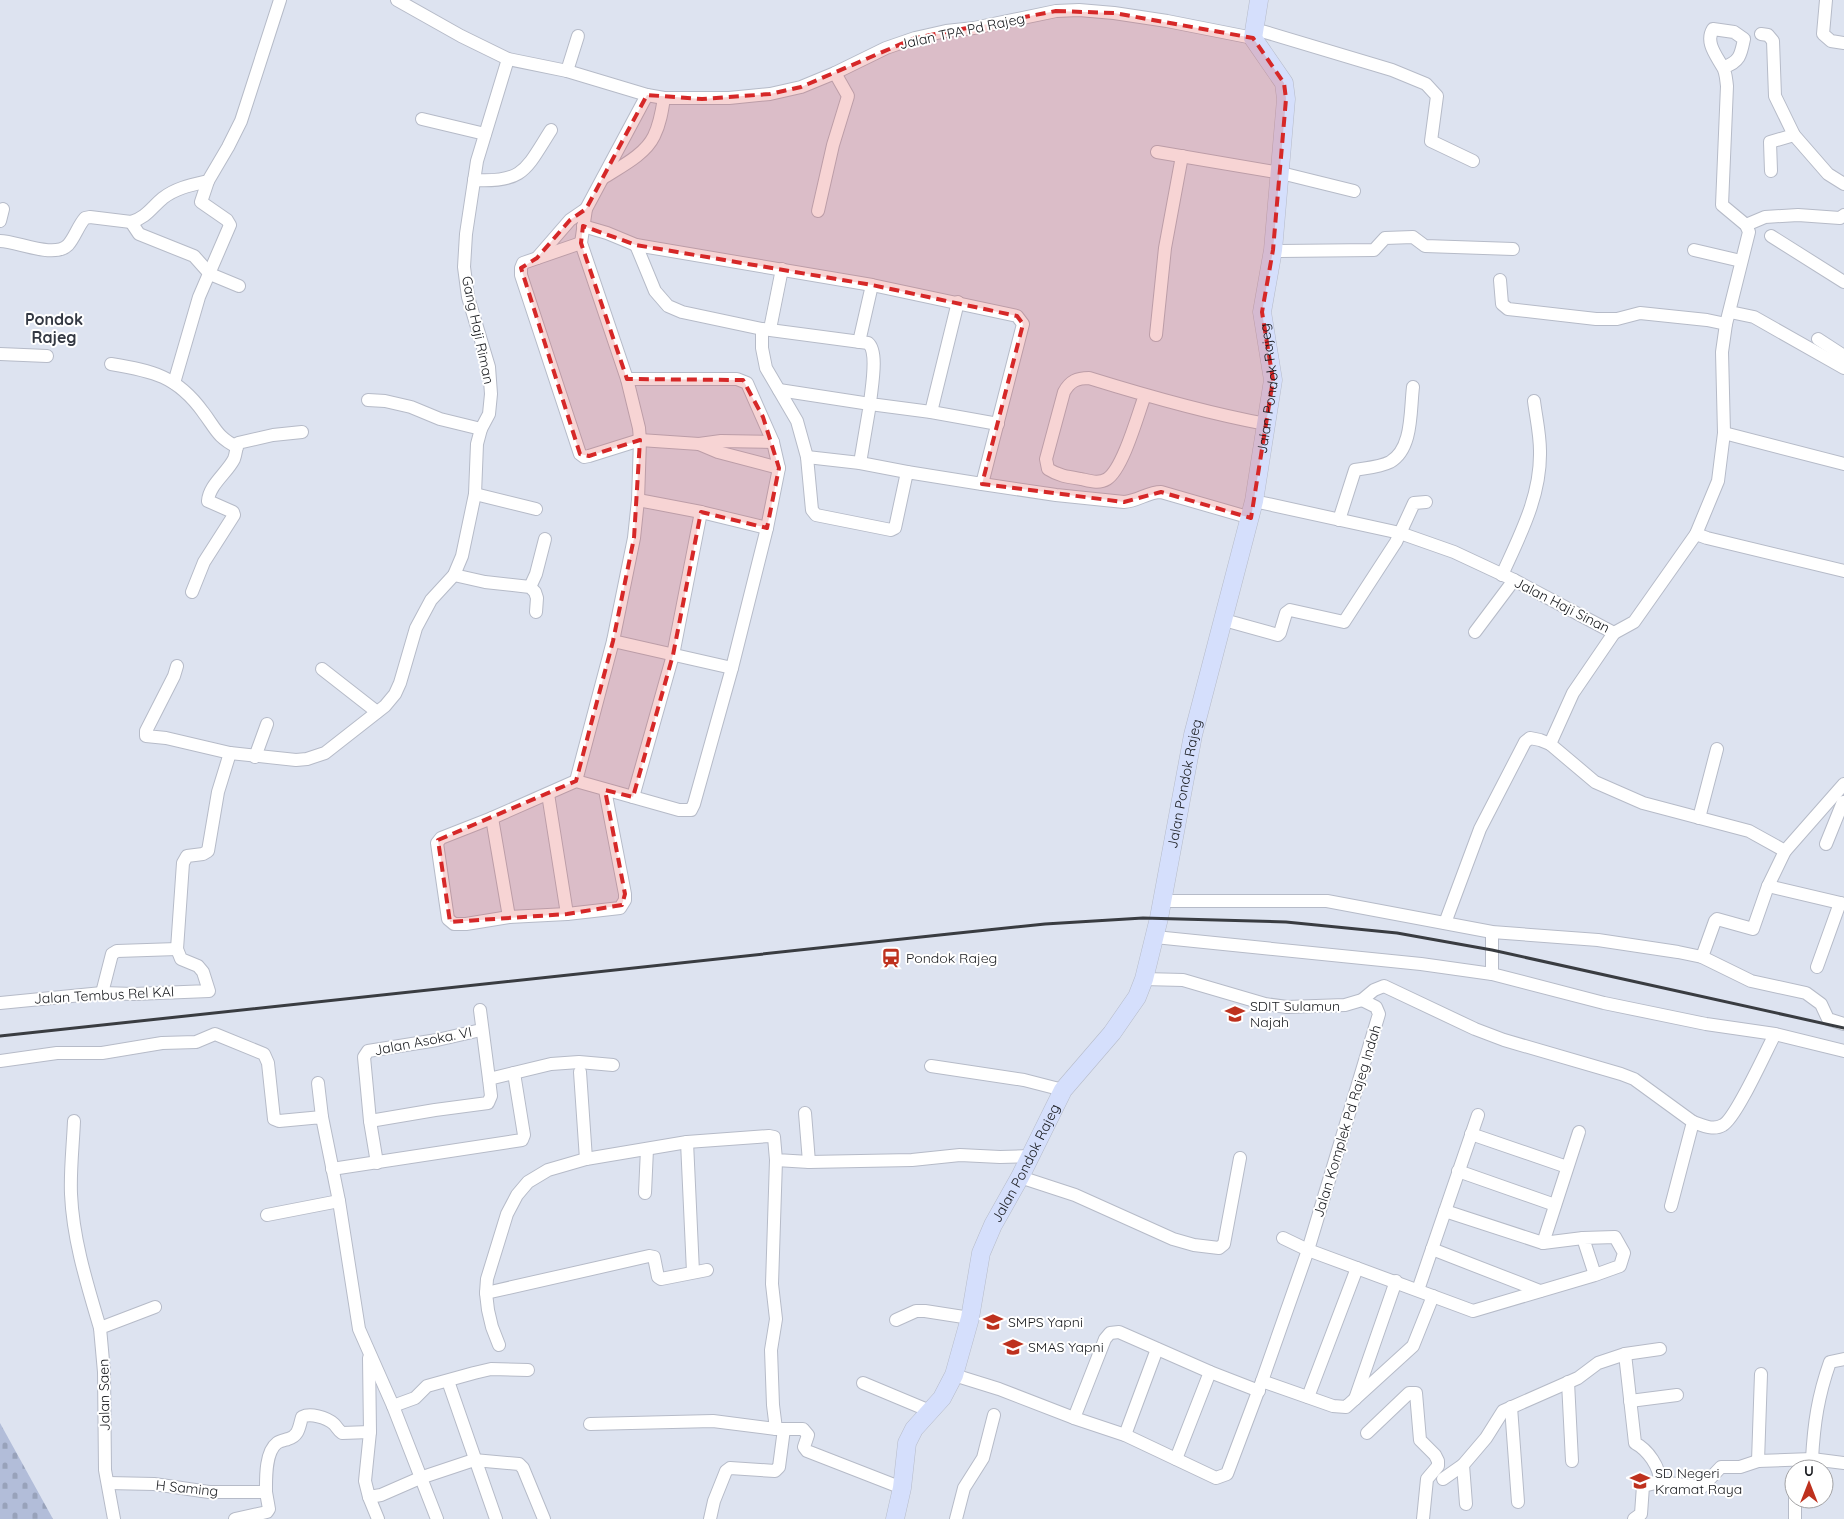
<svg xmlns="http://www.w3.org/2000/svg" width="1844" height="1519" viewBox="0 0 1844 1519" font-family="Quicksand,sans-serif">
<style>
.cemetery{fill:url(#cemetery-stones)}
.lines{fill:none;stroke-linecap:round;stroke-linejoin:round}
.street-casing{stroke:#b6bbc8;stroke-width:14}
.secondary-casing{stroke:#b6bbc8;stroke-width:19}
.street{stroke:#fff;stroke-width:12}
.secondary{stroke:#d5dffc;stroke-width:18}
.rail{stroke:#393c41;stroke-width:3}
.marked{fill:#d62828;fill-opacity:0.2;stroke:#d62828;stroke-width:4;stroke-dasharray:10 6;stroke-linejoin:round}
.labels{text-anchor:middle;stroke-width:4;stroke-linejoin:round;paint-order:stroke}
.street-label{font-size:14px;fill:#181a1e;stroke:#fff}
.poi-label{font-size:14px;fill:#181a1e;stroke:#fff;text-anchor:start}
.quarter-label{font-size:16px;font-weight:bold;fill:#343943;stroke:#fff}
</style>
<defs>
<pattern id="cemetery-stones" width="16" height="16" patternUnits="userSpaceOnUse" patternTransform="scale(1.25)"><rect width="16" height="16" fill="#b2bdd9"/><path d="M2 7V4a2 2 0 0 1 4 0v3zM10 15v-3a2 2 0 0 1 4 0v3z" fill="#98a2ba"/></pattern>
</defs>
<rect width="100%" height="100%" fill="#dde3f0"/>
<polygon class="cemetery" points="0,1423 53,1519 0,1519"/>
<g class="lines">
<defs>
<g id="street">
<polyline points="397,0 461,36 508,59 567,71 647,95 664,98 729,98 770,94 801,87 835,73 886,48 915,38 946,31 974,28 1056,11 1079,10 1114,13 1167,21 1253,38"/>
<polyline points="1826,0 1823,34 1831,41 1844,43"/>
<polyline points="1254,30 1265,32 1392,70 1426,84 1437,96 1431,141 1473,161"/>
<polyline points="1761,34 1768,35 1773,41 1775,96 1794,135 1828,174 1844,184"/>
<polyline points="567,71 578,36"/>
<polyline points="422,119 485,134"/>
<polyline points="1157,152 1281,173 1354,191"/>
<polyline points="1771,171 1770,142 1794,135"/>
<path d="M603 178C620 167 645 155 654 136 660 124 662 111 664 98"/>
<path d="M474 180C524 183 526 169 551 130"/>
<polyline points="818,211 833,145 848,96 835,73"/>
<polyline points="0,221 3,209"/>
<polyline points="131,222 139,234 194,256 210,274 239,286"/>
<polyline points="1746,225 1765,217 1798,215 1840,218 1844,215"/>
<polyline points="583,226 607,233 636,245 872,285 1017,316 1023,324 982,484 907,472 895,528 891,530 816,515 812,510 807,457 797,421 766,368 762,348 762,329"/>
<polyline points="1771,236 1844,282"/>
<path d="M0 241C17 241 54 259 68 245 75 237 78 226 85 218L90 217 131 222C146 218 152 207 163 198 176 188 191 185 208 181L228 147 241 121 280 0"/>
<polyline points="581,243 523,263 521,268 521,275 580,454 584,457 589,456 640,440 699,444 721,441 773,442"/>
<path d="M636 245 655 291 668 306 682 312 762 329 868 343C879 352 871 389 870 404L931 412 998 424"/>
<polyline points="1273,250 1280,251 1374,250 1385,238 1413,237 1425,246 1513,249"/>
<polyline points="1694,250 1741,261"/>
<polyline points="537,258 570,220 586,209"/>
<polyline points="1500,280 1502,304 1508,309 1596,319 1617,319 1640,313 1707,320 1726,324"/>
<polyline points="1730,312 1754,317 1844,368"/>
<polyline points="770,329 782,269"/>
<polyline points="1156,335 1165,248 1182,156"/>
<polyline points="1818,339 1844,356"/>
<polyline points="859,342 872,285"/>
<polyline points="0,354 47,356"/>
<path d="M111 364C153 371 177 376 203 412 216 429 217 437 237 447"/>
<polyline points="627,379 737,379 747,383 773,442 779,468 767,528"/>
<polyline points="174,383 199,297 230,225 227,220 201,202 208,181"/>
<polyline points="779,390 870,404 860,463"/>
<path d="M1145 395C1138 414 1123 469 1107 479 1099 484 1090 481 1081 479 1068 477 1059 476 1048 469L1046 459 1064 392C1070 381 1077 378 1089 378 1147 396 1206 413 1266 424"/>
<polyline points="368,400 385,401 411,407 440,419 481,429"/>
<polyline points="931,412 958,302"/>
<polyline points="1724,433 1844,464"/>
<polyline points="699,444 718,452 779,468"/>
<polyline points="807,457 860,463 907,472"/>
<path d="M982 484 1056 495 1124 502C1138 501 1148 492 1161 492L1251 518"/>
<polyline points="475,494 536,509"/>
<path d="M1254 501 1400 533 1454 552 1514 580 1614 633 1634 622 1696 534 1718 481 1724 433 1722 352 1726 324 1749 232 1746 225 1722 205 1727 86C1726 79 1726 71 1722 66 1716 55 1705 42 1713 29L1734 32 1744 39C1741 54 1740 62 1724 67"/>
<path d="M1339 520 1355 470C1366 468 1380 467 1390 462 1413 449 1410 411 1413 387"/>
<polyline points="1696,534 1707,538 1844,571"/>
<polyline points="454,575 485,582 530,587 535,592 537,598 536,612"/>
<path d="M1502 575C1520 535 1541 496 1540 451 1540 434 1536 417 1534 401"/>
<polyline points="530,587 536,574 545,539"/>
<path d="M192 592 204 562 234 515 233 512 208 501C209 485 227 473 234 459 236 454 236 448 238 443L273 435 302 432"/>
<polyline points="1224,620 1278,635 1280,633 1286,613 1290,610 1344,622 1396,542 1414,503 1426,502"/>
<polyline points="1475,632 1514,580"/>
<polyline points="1614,633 1573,693 1550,744 1595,782 1643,803 1749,831 1785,851"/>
<polyline points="613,641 732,668"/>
<polyline points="177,666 174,676 146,731 146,736 166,738 230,753 296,760 307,759 325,753 385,706 395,694 400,683 416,628 431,600 454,575 462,556 475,494 477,444 481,429 489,414 491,394 489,367 468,297 464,267 466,234 477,161 508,59"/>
<polyline points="322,669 377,712"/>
<polyline points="255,757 267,724"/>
<polyline points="576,781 613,641 634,538 638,500 640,440 639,428 627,379 581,243 586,209 647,95"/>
<polyline points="605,790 625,894 625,900 620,908 567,914 509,917 466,924 454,924 448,919 437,843 441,838 492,818 576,781 679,810 691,810 694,804 732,668 767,528 701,512 638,500"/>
<polyline points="548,794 567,914"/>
<polyline points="633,797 673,655 701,512"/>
<polyline points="492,818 509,917"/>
<polyline points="1699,818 1717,749"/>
<polyline points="1826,844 1843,802"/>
<polyline points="1768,886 1844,904"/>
<polyline points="1162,901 1327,901 1492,932 1598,940 1678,952 1702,957 1751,981 1806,993 1821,1004 1828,1019 1844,1024"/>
<polyline points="1445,923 1480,829 1525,742 1530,738 1540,740 1550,744"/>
<polyline points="1492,932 1492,974 1604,1003 1706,1024 1775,1034 1844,1051"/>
<polyline points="1155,937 1421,964 1492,974"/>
<polyline points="1702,957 1715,921 1717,919 1753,929 1768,886 1785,851 1844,784"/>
<polyline points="1817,967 1840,903"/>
<polyline points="1144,979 1183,980 1265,1004 1287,1007 1345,1005 1362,1000 1374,990 1384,986 1475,1029 1504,1040 1621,1074 1634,1079 1693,1122 1671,1206"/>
<polyline points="102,993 112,954 117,951 177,949"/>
<polyline points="0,1003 102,993 134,994 209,991 203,972 198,966 181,959 177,949 183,863 187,856 203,854 208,851 218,792 230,753"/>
<polyline points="480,1010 489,1079"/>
<polyline points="0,1061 57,1053 102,1053 162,1043 196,1042 215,1034 264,1054 268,1063 274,1119 279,1121 322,1117 339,1201 359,1329 393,1406 437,1519"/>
<polyline points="931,1066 1024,1080 1063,1090"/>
<polyline points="580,1072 586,1159"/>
<polyline points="318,1083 322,1117"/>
<polyline points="805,1113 809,1162"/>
<path d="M74 1121C73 1145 70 1170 71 1194 73 1240 87 1284 100 1328"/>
<polyline points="370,1121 435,1110 488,1103 491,1096 489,1079 551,1064 579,1062 613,1065"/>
<path d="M1693 1122C1702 1125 1713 1131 1723 1125 1736 1118 1766 1051 1775 1034"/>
<polyline points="1471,1134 1567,1167"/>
<polyline points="687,1142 693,1272"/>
<polyline points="776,1160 772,1284 776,1319 771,1350 773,1405 776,1429"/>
<polyline points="377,1163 370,1121 364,1057 368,1051 437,1040 481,1030"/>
<polyline points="332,1169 522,1140 524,1135 514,1073"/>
<polyline points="1458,1171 1555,1205"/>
<polyline points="1020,1177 1075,1195 1173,1239 1194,1245 1219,1248 1224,1244 1240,1158"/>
<polyline points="645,1193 647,1149"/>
<polyline points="1445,1211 1543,1243 1583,1238"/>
<polyline points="267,1215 339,1201"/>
<polyline points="1283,1238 1308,1250 1473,1311 1595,1275 1583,1238 1615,1237 1624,1253 1620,1266 1595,1275"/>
<polyline points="1543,1243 1579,1132"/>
<polyline points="1432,1249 1540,1291"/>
<polyline points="1418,1290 1478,1115"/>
<polyline points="486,1293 649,1256 654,1257 658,1277 661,1279 707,1270"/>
<polyline points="896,1320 916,1311 925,1311 970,1318"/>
<polyline points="499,1345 492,1327 488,1310 486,1293 487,1279 507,1214 517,1195 528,1182 548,1170 586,1159 687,1142 769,1136 774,1137 776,1160 809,1162 912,1160 960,1155 1000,1157 1030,1156"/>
<polyline points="1625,1354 1660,1349"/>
<polyline points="369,1358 370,1432 365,1481 369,1497 381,1495 420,1478 474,1460 519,1464 523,1468 544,1519"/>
<polyline points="954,1375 999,1389 1074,1418 1125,1435 1216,1478 1227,1474 1262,1381 1308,1250 1379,1014 1376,1007 1362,1000"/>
<polyline points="448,1381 496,1519"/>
<polyline points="1262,1381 1333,1406 1346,1407 1413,1346 1433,1296"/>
<polyline points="1568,1382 1572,1461"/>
<polyline points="863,1383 930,1411"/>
<polyline points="1308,1397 1357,1268"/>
<polyline points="1355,1399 1396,1281"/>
<polyline points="1630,1401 1677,1395"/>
<polyline points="393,1406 415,1398 427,1386 474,1373 491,1369 528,1370"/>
<polyline points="1511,1407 1518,1502"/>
<polyline points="1074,1418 1105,1339 1110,1333 1119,1332 1210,1372 1259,1391"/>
<polyline points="590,1424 713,1421 776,1429 803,1429 808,1435 804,1447 807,1451 902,1488"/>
<polyline points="1367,1433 1409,1393 1416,1393 1420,1440 1435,1455 1438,1461 1438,1466 1427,1479 1423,1519"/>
<polyline points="1125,1435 1157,1349"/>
<polyline points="1176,1459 1210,1372"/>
<path d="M1812 1459C1814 1423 1818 1396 1830 1362L1844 1359"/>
<polyline points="1758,1461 1761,1374"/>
<polyline points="1443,1479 1463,1465"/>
<path d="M108 1483 154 1484 209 1492H266C266 1479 265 1452 277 1443 280 1441 285 1440 288 1439 299 1436 299 1427 302 1417 310 1413 326 1417 334 1424 337 1427 338 1430 342 1433L370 1432"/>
<polyline points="369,1497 378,1519"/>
<path d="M1466 1504 1463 1465 1486 1438 1503 1411 1578 1378 1598 1363 1625 1354 1635 1443C1648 1450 1660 1467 1660 1482"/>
<polyline points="114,1519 105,1470 104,1372 100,1328 155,1307"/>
<polyline points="235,1519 267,1512 269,1509 266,1492"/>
<polyline points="710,1519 714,1501 726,1471 730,1468 775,1471 779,1467 784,1429"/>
<polyline points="956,1519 964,1488 983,1458 994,1415"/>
<polyline points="1634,1519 1641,1514 1643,1486 1660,1482 1702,1487 1721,1467 1740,1467 1758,1461 1812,1459 1844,1463"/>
<polyline points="1795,1519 1795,1499"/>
</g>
<g id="secondary">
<path id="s1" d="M895 1519 902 1488 907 1443 914 1429 942 1398 954 1375 970 1318 981 1253 993 1225 1020 1177 1063 1090 1112 1033 1137 997 1144 979 1159 918 1193 735 1254 501 1273 380 1262 312 1273 250 1286 99 1284 83 1253 38 1259 0"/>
</g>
</defs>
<use href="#street" class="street-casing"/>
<use href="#secondary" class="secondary-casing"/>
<use href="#street" class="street"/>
<use href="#secondary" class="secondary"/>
<polyline class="rail" points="0,1036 949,934 1045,924 1143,918 1286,922 1397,933 1492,950 1844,1028"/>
</g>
<path class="marked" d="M1056 11 1114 13 1253 38 1284 83 1286 99 1273 250 1262 312 1273 380 1251 518 1161 492 1124 502 982 484 1023 324 1017 316 872 285 636 245 583 226 581 243 627 379 743 380 763 417 779 468 767 528 701 512 673 655 633 797 605 790 625 894 622 905 567 914 450 922 438 840 576 781 613 641 634 538 640 440 589 456 580 454 521 268 537 258 570 220 586 209 647 95 702 99 770 94 801 87 915 38Z"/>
<defs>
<symbol id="station-bare" viewBox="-9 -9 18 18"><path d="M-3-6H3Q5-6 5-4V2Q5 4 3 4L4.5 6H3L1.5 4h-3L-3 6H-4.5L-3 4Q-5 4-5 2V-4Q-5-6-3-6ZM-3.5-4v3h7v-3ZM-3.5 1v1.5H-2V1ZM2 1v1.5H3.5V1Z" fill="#be311e" stroke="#fff" stroke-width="2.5" paint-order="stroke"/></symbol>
<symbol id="school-bare" viewBox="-9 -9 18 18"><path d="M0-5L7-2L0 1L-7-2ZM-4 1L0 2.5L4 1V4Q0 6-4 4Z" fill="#be311e" stroke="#fff" stroke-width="2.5" paint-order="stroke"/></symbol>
</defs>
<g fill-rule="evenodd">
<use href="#station-bare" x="877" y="944" width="28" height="28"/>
<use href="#school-bare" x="1221" y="1000" width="28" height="28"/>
<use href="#school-bare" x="979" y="1308" width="28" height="28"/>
<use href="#school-bare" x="999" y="1333" width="28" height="28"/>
<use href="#school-bare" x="1626" y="1467" width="28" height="28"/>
</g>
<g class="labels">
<g class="street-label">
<text transform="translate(962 31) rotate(-12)" y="5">Jalan TPA Pd Rajeg</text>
<text transform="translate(478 330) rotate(78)" y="5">Gang Haji Riman</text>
<text dy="5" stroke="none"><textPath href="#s1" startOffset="1211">Jalan Pondok Rajeg</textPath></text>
<text transform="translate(1562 605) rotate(27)" y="5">Jalan Haji Sinan</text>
<text dy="5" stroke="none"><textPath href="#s1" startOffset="806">Jalan Pondok Rajeg</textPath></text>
<text transform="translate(104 995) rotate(-3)" y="5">Jalan Tembus Rel KAI</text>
<text transform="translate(423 1041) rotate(-11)" y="5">Jalan Asoka. VI</text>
<text transform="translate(1347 1121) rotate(-73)" y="5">Jalan Komplek Pd Rajeg Indah</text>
<text dy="5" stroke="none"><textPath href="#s1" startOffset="386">Jalan Pondok Rajeg</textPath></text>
<text transform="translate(104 1395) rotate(-91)" y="5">Jalan Saen</text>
<text transform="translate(187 1488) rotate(6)" y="5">H Saming</text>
</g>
<g class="poi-label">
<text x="906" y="963">Pondok Rajeg</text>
<text x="1250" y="1011">SDIT Sulamun<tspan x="1250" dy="16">Najah</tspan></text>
<text x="1008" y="1327">SMPS Yapni</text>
<text x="1028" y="1352">SMAS Yapni</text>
<text x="1655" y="1478">SD Negeri<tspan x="1655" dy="16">Kramat Raya</tspan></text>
</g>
<g class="quarter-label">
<text x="54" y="325">Pondok<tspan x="54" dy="18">Rajeg</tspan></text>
</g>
</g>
<g transform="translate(1809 1484)"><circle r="24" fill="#ffffff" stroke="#a3a3a5"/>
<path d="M0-4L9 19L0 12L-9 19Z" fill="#be311e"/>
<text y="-8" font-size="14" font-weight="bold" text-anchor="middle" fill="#181a1e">U</text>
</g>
</svg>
